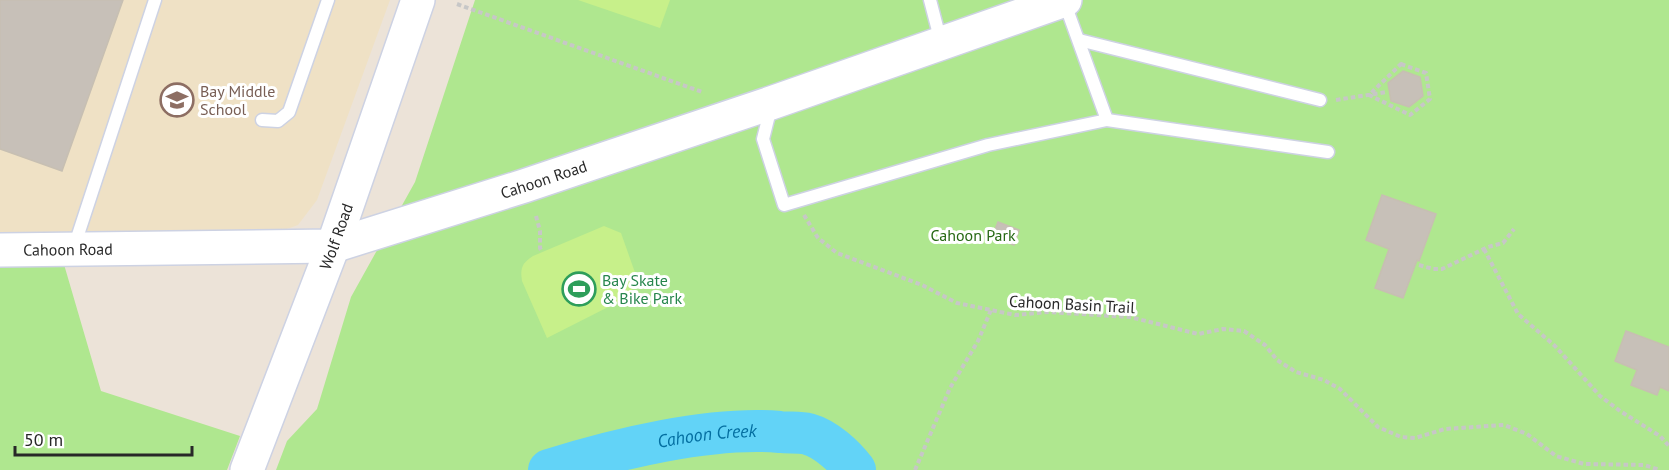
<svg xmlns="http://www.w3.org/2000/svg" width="1669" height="470" viewBox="0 0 1669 470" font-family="'PT Sans',sans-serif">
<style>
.education{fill:#efe1c5}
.green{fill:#afe78f}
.pitch{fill:#c7f08a}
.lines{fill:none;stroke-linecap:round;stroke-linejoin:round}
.river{stroke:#62d3f7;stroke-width:42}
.building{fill:#c7c0b8;stroke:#c7bfb2;stroke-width:1.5}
.lane-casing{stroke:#cdd2e3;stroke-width:15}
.secondary-casing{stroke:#cdd2e3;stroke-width:36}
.path{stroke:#c7c7c7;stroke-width:4;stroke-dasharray:4.5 3;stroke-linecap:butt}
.lane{stroke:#fff;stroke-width:12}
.secondary{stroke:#fff;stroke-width:33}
.labels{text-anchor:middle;stroke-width:6;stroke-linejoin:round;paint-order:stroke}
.education-label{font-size:16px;fill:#785e54;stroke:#fff;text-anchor:start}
.street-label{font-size:16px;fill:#282828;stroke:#fff}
.park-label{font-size:16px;fill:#276914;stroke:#fff}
.leisure-label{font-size:16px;fill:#27864d;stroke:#fff;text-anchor:start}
.water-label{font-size:18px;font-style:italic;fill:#036ea0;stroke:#fff}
</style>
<rect width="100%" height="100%" fill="#ece3d8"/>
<polygon class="education" points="0,0 390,0 317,200 298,225 284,230 0,237"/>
<g class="green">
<polygon points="475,0 1669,0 1669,470 276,470 287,441 317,409 351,297 415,182"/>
<polygon points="63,261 101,391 240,436 227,470 0,470 0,262"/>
</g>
<g class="pitch">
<polygon points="578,0 670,0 660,28"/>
<path d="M604 226 621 233 638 281 626 298 547 338 522 281C520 268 522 263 533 256Z"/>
</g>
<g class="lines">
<path class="river" id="s1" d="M549 470C616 449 711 426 780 432 789 433 800 432 808 434 826 439 844 456 855 470"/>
</g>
<g class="building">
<polygon points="0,0 123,0 62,171 0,149"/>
<polygon points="1403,71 1420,77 1423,96 1409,107 1391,101 1388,83"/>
<polygon points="1382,195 1436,214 1419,261 1417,260 1403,298 1375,288 1389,249 1366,240"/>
<polygon points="998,222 1019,230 1014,245 992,237"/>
<polygon points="1626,331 1669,347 1669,391 1660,387 1657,395 1631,385 1637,370 1615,361"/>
</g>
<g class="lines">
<defs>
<g id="lane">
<polyline points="930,0 941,42"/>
<polyline points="1079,40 1320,100"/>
<polyline points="771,107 763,139 784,205 988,145 1107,120 1064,1"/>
<polyline points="262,120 278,121 289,112 328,0"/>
<polyline points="1107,120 1328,152"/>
<polyline points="74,247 155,0"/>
</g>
<g id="secondary">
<path id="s2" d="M0 250 333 246 524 186 771 103 1065 0"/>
<path id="s3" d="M247 470 333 246 418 0"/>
</g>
</defs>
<use href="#lane" class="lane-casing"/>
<use href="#secondary" class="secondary-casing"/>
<g class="path">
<polyline points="457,4 702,92"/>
<polygon points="1401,64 1426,73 1430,99 1410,115 1369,95"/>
<polyline points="1336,100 1387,92"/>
<polyline points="804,215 818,238 837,253 922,285 957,303 1015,315 1048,312 1130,317 1198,334 1223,329 1244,331 1265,345 1277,360 1296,372 1324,380 1340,389 1378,427 1401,437 1415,438 1445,429 1504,425 1527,434 1556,456 1584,464 1644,465 1660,470"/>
<polyline points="536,216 540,231 540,248 542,252"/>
<polyline points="1484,249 1518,314 1555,346 1600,396 1620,411 1660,436 1669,446"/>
<polyline points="1419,265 1433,269 1442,269 1488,247 1503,243 1514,229"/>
<polyline points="915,470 950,388 978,341 991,310"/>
</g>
<use href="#lane" class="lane"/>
<use href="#secondary" class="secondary"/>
</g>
<defs>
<symbol id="school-ring" viewBox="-11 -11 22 22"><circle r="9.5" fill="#fff" stroke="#8d6e63" stroke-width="1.5"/><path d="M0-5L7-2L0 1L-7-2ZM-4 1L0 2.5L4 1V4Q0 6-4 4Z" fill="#8d6e63"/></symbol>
<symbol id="stadium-ring" viewBox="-11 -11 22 22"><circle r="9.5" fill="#fff" stroke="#2e9e5b" stroke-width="1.5"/><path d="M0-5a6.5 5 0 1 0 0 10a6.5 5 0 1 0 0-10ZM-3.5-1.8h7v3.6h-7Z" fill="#2e9e5b"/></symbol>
</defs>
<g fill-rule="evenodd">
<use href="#school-ring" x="158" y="81" width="38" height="38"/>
<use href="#stadium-ring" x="560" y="270" width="38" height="38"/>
</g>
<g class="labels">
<g class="education-label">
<text x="200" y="97">Bay Middle<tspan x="200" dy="18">School</tspan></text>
</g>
<g class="street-label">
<text dy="6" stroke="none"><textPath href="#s2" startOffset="554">Cahoon Road</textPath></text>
<text dy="6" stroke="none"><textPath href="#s3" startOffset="250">Wolf Road</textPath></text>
<text dy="6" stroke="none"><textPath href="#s2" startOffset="68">Cahoon Road</textPath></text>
<text transform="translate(1072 304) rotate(3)" y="6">Cahoon Basin Trail</text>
</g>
<g class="park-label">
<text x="973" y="241">Cahoon Park</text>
</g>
<g class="leisure-label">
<text x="602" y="286">Bay Skate<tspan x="602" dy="18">&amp; Bike Park</tspan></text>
</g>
<g class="water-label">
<text dy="6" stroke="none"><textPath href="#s1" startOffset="162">Cahoon Creek</textPath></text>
</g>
</g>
<path d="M15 446v9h177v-9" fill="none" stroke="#282828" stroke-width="3"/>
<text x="24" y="446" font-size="18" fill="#282828" stroke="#ffffff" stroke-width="4.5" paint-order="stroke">50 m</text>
</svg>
